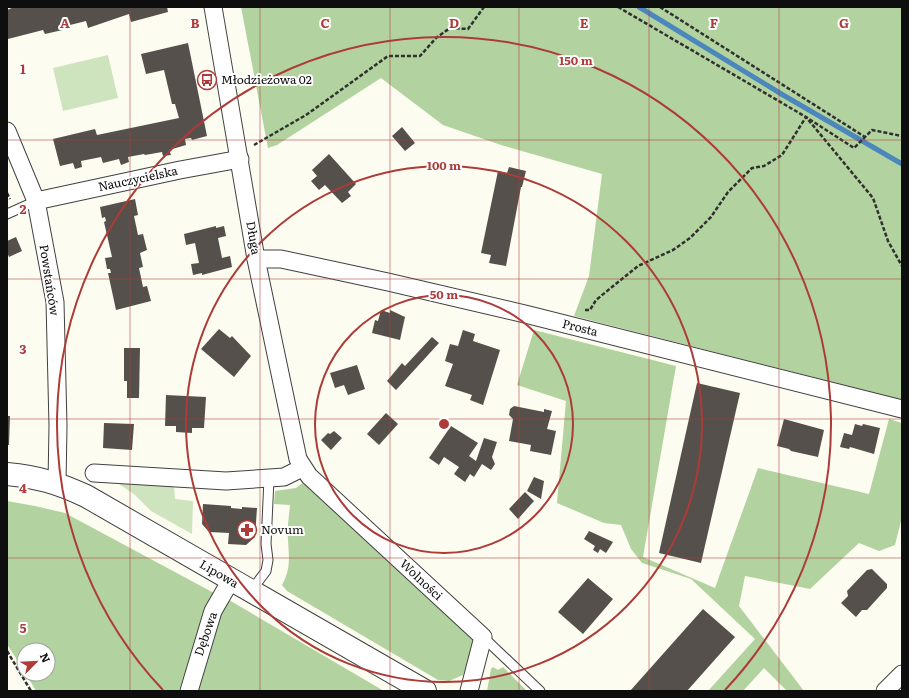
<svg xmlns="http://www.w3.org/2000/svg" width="909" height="698" viewBox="0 0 909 698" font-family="Literata,serif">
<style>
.green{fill:#cee4be}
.forest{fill:#b2d39f}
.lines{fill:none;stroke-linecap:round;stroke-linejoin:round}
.stream{stroke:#4b86bd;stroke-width:5}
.building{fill:#55504c}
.service-casing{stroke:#414141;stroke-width:11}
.minor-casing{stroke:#414141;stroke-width:19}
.tertiary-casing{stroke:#414141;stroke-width:24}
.path{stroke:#303030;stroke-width:2.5;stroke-dasharray:4 2;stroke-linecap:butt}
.service{stroke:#fff;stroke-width:9}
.minor{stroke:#fff;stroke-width:17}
.tertiary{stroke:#fff;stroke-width:22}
.grid{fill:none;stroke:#ad3b37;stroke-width:1;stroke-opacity:0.55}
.ring{fill:none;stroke:#ad3b37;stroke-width:2}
.labels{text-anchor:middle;stroke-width:4;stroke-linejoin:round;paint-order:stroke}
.poi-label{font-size:12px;fill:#0e0e0e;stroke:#fff;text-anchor:start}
.street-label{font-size:12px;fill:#0e0e0e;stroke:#fff}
.grid-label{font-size:13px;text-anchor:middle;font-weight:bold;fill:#ad3b37;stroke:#fff;stroke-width:4;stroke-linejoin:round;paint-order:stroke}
.centre{fill:#ad3b37;stroke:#fff;stroke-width:2}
.ring-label{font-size:12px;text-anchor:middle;font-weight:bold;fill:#ad3b37;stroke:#fff;stroke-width:4;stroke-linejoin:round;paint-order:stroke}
</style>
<rect width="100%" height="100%" fill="#fdfcf1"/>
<g class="green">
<polygon points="108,55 118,98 63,111 53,68"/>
<polygon points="116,482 174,486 175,499 193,501 192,534 151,511 135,495"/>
</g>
<g class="forest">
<polygon points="241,7 902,7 902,400 574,316 589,276 602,174 501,145 443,125 381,78 277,145 268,148"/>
<polygon points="534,330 676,366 643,557 715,588 758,468 869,494 889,419 902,423 902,517 895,545 879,551 859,543 810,589 745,576 739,606 804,691 787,691 764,668 743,691 708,691 755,639 691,579 642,563 631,549 621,525 604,523 557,503 566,401 517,385"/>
<path d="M304 482 475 641 463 675 449 681 438 680 287 591 282 585C291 569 289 557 288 540 287 528 289 516 290 505L274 504 275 491 296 488Z"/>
<polygon points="7,501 35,506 65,513 214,593 198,631 179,691 36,691 26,674 48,674 48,650 24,650 24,671 7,644"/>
<path d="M229 600 384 691H196C203 661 213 627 229 600Z"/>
<polygon points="493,667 498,670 503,667 527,691 487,691 491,669"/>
</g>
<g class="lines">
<polyline class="stream" points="639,7 783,95 902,164"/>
</g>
<g class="building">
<polygon points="14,7 167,7 168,12 131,22 129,14 88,28 86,21 70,25 71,28 45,34 43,30 8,39 7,10"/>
<polygon points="188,43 207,136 192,140 191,138 185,139 186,145 169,150 171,155 163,156 162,152 145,155 144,154 128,157 129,162 121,165 119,159 103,163 101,157 81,161 82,167 75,169 73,163 60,166 53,139 95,129 97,135 179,118 175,104 172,104 164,70 146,74 141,54"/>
<polygon points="402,127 415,143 405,151 392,136"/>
<polygon points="329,154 356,184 348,192 351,196 342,203 325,185 319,190 311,181 317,176 312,170"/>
<polygon points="509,167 526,171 522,187 521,187 506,266 489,263 491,255 481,253 498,171 507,173"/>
<polygon points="135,199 138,215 134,216 138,235 143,234 147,250 140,253 143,267 139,268 143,287 147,286 151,301 116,310 108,273 111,273 110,269 107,269 105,258 112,257 104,222 106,221 105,217 102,218 100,207"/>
<polygon points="216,226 216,228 224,226 226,236 218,238 222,258 230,256 232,267 202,275 202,273 193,275 191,264 199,263 195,243 186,245 184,234"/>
<polygon points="16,237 22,251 9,257 7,252 7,241"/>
<polygon points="381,310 390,313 390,310 405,317 400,340 372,333 375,320 378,321"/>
<polygon points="219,329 230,338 232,336 251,356 234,377 201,349"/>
<polygon points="463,330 475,334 473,341 500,350 483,405 470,400 472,395 445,386 453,364 445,361 450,344 458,346"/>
<polygon points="432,337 439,343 396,390 387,381 402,363 405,366"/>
<polygon points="124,348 140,348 139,398 127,398 127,381 124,381"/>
<polygon points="357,365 365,389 348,395 344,385 335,388 330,373"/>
<polygon points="697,383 740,393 701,563 659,553"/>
<polygon points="166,395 206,397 204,428 192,428 192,433 176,432 176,426 165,426"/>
<polygon points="514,406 544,412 544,409 552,411 547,429 556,431 551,455 530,451 531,445 509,441 513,419 509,415 510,409"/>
<polygon points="386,413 398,424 379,445 367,434"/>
<polygon points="7,416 10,416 9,445 7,445"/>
<polygon points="784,419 824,430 818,457 791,451 789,449 777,446"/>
<polygon points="104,423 134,424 132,450 103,448"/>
<polygon points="855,424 862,426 863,424 880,428 874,454 850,447 849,449 840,447 844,433 852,435"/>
<polygon points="451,426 478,443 469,456 476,461 484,438 497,442 492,457 495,464 491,470 482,464 474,477 470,474 465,482 454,474 459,467 444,457 439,465 429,458"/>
<polygon points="334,431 342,438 331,450 321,440 328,433 330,434"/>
<polygon points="534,477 544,481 541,499 527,491"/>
<polygon points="525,492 534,501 518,519 509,509"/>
<polygon points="203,504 231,506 231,508 242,509 242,507 257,508 255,537 246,545 228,544 229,533 209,532 202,524"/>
<polygon points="589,531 613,542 606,553 600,549 598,553 593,550 595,546 584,539"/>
<polygon points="872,569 887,584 887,588 867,610 862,610 856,617 841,603 848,596 847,591 867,570"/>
<polygon points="588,578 613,599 583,634 558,612"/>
<polygon points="703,609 735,637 687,691 630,691"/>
</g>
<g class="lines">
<defs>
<g id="service">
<polyline points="7,214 36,201"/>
<polyline points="251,591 266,571 268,560 266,544 269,479"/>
<polyline points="483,637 540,691"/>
</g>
<g id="minor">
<polyline points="213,7 256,259 298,459 309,476 483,637 469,691"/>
<polyline points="7,131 36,201 55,302 58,426 57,483"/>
<polyline points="36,201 180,170 240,159"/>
<polyline points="256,259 281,259 388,282 529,315 902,409"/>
<polyline points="94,473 226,481 284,477 302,468"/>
<polyline points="189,691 213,611 231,580"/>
<polyline points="885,691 902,674"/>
</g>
<path id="tertiary" d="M7 474C38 477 58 483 86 496L425 691"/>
</defs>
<use href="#service" class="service-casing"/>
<use href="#minor" class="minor-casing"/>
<use href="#tertiary" class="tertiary-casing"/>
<g class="path">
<polyline points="618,7 806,117 854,148 872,130 902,136"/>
<polyline points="660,7 865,137"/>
<polyline points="254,145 306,115 388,56 420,56 436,38 450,28 468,29 484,7"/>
<polyline points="7,193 10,199"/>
<polyline points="585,310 590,310 596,300 638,266 673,250 690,238 711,217 728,192 752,168 764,166 782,155 806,117 873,198 888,241 902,266"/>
<polyline points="7,651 31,691"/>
</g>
<use href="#service" class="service"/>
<use href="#minor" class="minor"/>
<use href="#tertiary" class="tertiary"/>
</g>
<path class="grid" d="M130 7V691M260 7V691M390 7V691M519 7V691M649 7V691M779 7V691M7 140H902M7 279H902M7 419H902M7 558H902"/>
<g class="ring">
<circle cx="444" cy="424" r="129"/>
<circle cx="444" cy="424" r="258"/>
<path d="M163 690A387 387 0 1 1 725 690"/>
</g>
<defs>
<symbol id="bus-ring" viewBox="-11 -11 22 22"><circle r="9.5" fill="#fff" stroke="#ad3b37" stroke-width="1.5"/><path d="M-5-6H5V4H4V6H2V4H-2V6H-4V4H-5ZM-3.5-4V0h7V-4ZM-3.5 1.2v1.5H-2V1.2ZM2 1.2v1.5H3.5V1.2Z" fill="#ad3b37"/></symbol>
<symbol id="pharmacy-ring" viewBox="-11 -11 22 22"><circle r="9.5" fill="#fff" stroke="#ad3b37" stroke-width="1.5"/><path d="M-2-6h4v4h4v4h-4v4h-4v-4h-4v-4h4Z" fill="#ad3b37"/></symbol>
</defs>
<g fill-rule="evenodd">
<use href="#bus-ring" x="196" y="69" width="22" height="22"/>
<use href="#pharmacy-ring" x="236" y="519" width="22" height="22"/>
</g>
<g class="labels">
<g class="poi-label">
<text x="221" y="84">Młodzieżowa 02</text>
<text x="261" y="534">Novum</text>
</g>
<g class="street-label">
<text transform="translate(138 179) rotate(-12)" y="4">Nauczycielska</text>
<text transform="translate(253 238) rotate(80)" y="4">Długa</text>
<text transform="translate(49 280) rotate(81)" y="4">Powstańców</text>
<text transform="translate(580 328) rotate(14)" y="4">Prosta</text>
<text transform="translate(219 574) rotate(30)" y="4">Lipowa</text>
<text transform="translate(421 580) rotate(43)" y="4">Wolności</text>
<text transform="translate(206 634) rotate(-71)" y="4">Dębowa</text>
</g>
</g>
<g class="grid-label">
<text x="65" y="28">A</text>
<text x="195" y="28">B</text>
<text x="325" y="28">C</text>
<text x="454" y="28">D</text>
<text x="584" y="28">E</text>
<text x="714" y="28">F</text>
<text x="844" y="28">G</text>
<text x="23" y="74">1</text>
<text x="23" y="214">2</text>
<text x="23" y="354">3</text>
<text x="23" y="493">4</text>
<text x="23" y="633">5</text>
</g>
<circle cx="444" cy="424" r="6" class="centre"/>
<g class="ring-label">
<text x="576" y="65">150 m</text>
<text x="444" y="170">100 m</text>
<text x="444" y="299">50 m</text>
</g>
<rect width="909" height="698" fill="none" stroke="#0e0e0e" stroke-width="16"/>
<g transform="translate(36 662) rotate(66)"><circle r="19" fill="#ffffff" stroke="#9f9f9f"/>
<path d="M0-3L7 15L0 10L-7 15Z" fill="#ad3b37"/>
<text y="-6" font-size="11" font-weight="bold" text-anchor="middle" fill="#0e0e0e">N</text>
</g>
</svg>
